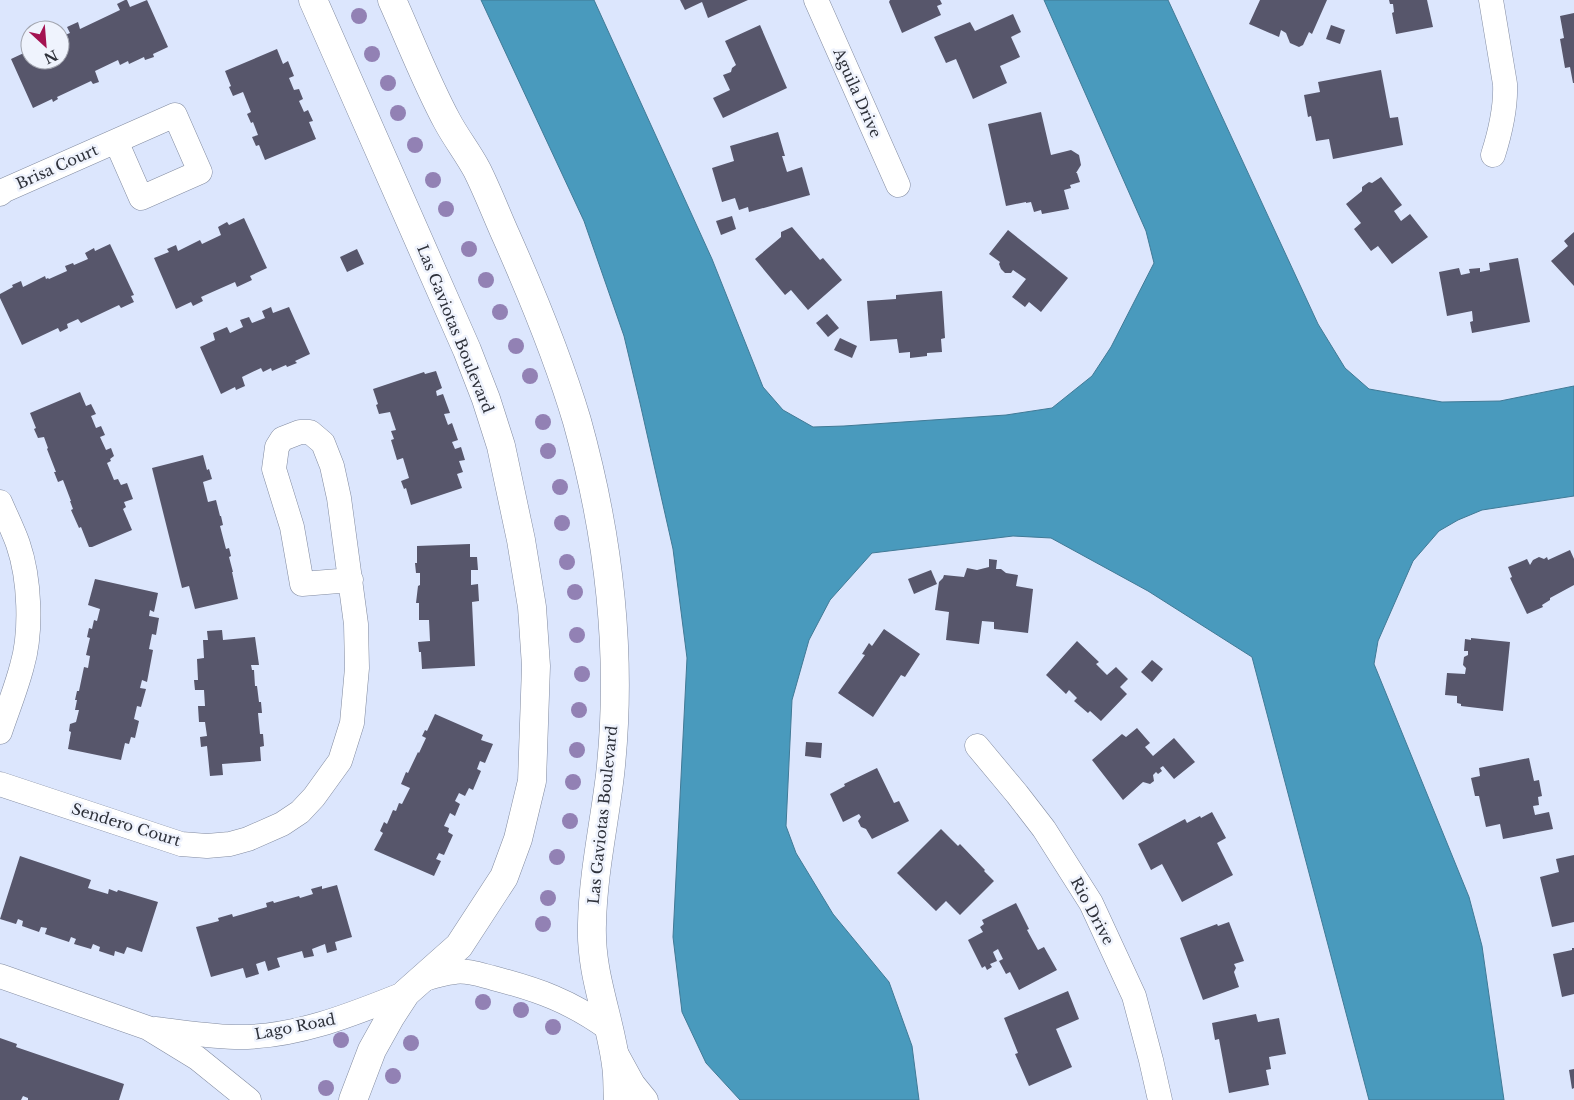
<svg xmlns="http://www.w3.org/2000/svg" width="1574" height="1100" viewBox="0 0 1574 1100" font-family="'Libre Baskerville',serif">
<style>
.water{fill:#499abd;stroke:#417a96}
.building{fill:#57566b}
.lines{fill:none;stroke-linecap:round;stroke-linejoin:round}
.street-casing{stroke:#828ba0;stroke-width:25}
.secondary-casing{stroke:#828ba0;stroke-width:29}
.street{stroke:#fff;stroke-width:24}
.secondary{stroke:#fff;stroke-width:28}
.tree{fill:#9281b4}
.labels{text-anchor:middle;stroke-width:5;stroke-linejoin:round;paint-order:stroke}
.street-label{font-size:15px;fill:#2e313a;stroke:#eff3fd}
</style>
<rect width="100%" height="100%" fill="#dce6fd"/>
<polygon class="water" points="481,0 594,0 712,259 763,387 783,410 813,427 844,426 1006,415 1052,408 1092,376 1111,347 1154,263 1146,231 1044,0 1168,0 1318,324 1345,368 1369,389 1442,402 1500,401 1574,386 1574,496 1482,510 1458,520 1439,531 1413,561 1378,641 1374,664 1469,897 1482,946 1504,1100 1369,1100 1252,657 1148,591 1051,538 1013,536 872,553 830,600 809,640 792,700 786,826 796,853 833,914 889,982 912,1046 919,1100 740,1100 706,1063 682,1012 673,937 687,658 673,549 640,403 624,336 584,221"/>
<g class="building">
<polygon points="125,0 127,0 130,7 147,0 168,47 153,54 154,57 145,60 144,57 129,64 128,61 120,65 118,60 95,71 99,82 93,84 91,81 57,97 58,99 53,102 52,99 33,108 11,59 26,52 24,46 30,43 30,60 60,60 60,37 70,33 67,27 78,22 80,29 120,10 117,4"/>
<polygon points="680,0 748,0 708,18 702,2 685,10"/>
<polygon points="890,0 940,0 942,4 937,6 941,15 902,33 889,2"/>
<polygon points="1260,0 1327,0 1312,34 1309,32 1303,45 1299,47 1290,43 1286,33 1281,30 1279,37 1249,24"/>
<polygon points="1389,0 1427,0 1433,27 1396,34 1392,13 1394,12 1393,4 1390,4"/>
<polygon points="1574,13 1574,83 1573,83 1570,67 1565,68 1560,39 1564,38 1560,16"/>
<polygon points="1013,14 1021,32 1011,37 1020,57 1000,66 1007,83 973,99 956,59 946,63 934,37 970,22 975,31"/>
<polygon points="760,25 787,88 723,118 713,98 730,90 723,75 731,72 732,68 736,65 725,41"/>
<polygon points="1331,25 1345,30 1340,44 1326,39"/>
<polygon points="277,49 283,64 288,61 294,76 289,78 294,90 299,89 303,99 299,101 304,112 308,110 313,121 309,122 316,139 265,160 259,145 256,146 252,137 258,135 253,122 251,123 247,114 251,112 243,92 233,96 229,87 231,86 225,71"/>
<polygon points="1381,70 1390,118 1398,117 1403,145 1333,159 1329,139 1316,141 1311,116 1308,117 1304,95 1320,92 1318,82"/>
<polygon points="1041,112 1051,155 1071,150 1079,155 1081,165 1076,173 1077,173 1080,182 1070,185 1071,188 1064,190 1069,209 1042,214 1041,210 1034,212 1031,202 1026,203 1026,202 1006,206 988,124"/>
<polygon points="778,132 785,156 782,156 787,172 802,167 810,195 749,212 748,207 739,210 735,198 722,202 712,168 734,161 730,146"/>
<polygon points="1381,177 1402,205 1394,211 1401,221 1410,214 1428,237 1392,264 1378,246 1371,251 1354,229 1361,223 1346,204 1362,191 1362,187 1369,182 1372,183"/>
<polygon points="732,216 736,229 721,235 716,221"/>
<polygon points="244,218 267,268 250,276 252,280 237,287 235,282 201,297 203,301 193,306 191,302 176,309 154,258 169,252 167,249 176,245 178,251 200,240 202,244 221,235 218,227 227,222 229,225"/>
<polygon points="792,227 820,260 823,258 842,280 808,310 791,290 785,295 755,259 781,237 781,232"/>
<polygon points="1008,230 1068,278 1041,312 1029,302 1025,307 1012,297 1026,279 1013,270 1011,273 1005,273 1001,269 999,264 1000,262 989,254"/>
<polygon points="1574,232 1574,286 1551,261 1568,246 1564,241"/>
<polygon points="110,244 134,295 131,296 134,302 121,308 119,305 81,323 78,319 67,324 68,328 60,332 58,328 22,345 0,298 0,294 13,287 12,285 21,281 23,287 45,276 46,279 48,278 49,279 67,271 65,266 73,263 74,265 88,259 85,253 94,248 95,251"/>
<polygon points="357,249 364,264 347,272 340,257"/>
<polygon points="1518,258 1530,322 1472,333 1470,322 1473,321 1472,311 1447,316 1439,272 1459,268 1461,275 1470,273 1469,269 1480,268 1480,272 1490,270 1489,263"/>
<polygon points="942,291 945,338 941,339 942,352 927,353 927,356 910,358 910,352 899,353 897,339 870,341 867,301 896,299 896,295"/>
<polygon points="271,307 273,313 289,307 310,354 295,361 297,363 287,367 286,365 272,371 271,368 263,372 261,368 242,377 245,386 236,390 235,387 221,394 200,347 215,340 213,333 227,327 230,333 243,327 240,320 249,317 252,323 265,318 262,311"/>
<polygon points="827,314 839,328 828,337 816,323"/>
<polygon points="840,338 857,346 852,358 834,350"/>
<polygon points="436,371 442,388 436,391 437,396 443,394 450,413 444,414 448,425 452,423 458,440 452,442 455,449 461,447 465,460 459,461 463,472 457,474 462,488 411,505 406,488 404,489 401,481 409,478 403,458 397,460 391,440 394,439 391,431 396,430 390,412 379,414 376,405 378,404 373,389 424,372 425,374"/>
<polygon points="80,392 86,406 91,404 96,414 91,416 96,428 101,426 105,435 100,437 106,450 111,448 114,456 110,459 111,461 107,463 114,480 118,479 121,485 127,483 133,499 124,502 126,507 123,509 132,530 92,547 89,547 81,527 79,528 71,510 73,509 70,501 71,501 63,480 58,482 54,472 56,472 47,449 48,448 44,437 38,438 34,429 36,428 30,413"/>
<polygon points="203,455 207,470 209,469 212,479 203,482 208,502 216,500 220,516 221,516 223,525 220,526 226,549 229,548 231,556 229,557 233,572 232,572 238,599 195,609 189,586 182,588 152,468"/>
<polygon points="470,544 470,557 477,557 478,570 471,570 471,585 478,584 479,601 472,602 475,666 422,669 421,652 419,652 418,642 430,641 429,620 419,620 419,603 416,603 418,586 420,585 420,573 416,573 415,563 417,563 417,546"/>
<polygon points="1570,550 1574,559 1574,585 1550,598 1550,600 1542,605 1543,607 1527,614 1510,578 1512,577 1508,567 1527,559 1530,565 1533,560 1539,557 1544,559 1547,557 1548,560"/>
<polygon points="989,559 997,560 996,569 1001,569 1006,573 1018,575 1016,586 1033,589 1028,633 994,629 994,622 982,621 979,644 946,640 949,612 935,610 939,582 943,578 944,575 964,577 967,568 977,570 989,567"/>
<polygon points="931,570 937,584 914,594 908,579"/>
<polygon points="95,579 158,593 154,612 150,610 149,616 159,618 156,635 152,634 149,649 153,650 147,682 142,680 140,688 146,689 141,707 137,706 134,719 139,721 135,738 131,737 129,744 125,743 121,760 68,749 71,732 69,731 70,724 76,722 79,710 75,710 77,700 75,700 77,691 79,691 84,667 88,668 90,656 86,655 90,638 87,637 89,628 92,629 94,620 97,621 100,609 88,605"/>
<polygon points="884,629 920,654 905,677 901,675 873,717 838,693 865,655 862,654 869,643 872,646"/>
<polygon points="222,630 223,640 255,637 259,665 251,665 252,670 254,670 255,686 257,686 259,702 261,702 262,713 258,713 260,734 263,734 264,746 260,747 261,761 222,764 223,775 210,776 207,746 201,747 200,737 207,736 205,722 199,722 198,706 205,706 204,690 195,690 194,680 198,680 197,659 204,658 203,640 208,640 207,631"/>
<polygon points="1471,638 1510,642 1503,711 1461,706 1461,704 1457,703 1457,696 1445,695 1447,673 1465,674 1466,668 1463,665 1464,657 1468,655 1468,651 1464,651 1465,639 1471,640"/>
<polygon points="1077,641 1099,662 1096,664 1107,675 1116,667 1128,679 1120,687 1127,694 1101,721 1090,711 1088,713 1074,701 1077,698 1069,690 1066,694 1046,675"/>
<polygon points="1152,660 1163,669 1152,682 1141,672"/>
<polygon points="435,714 483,735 481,740 493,744 485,763 480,761 477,769 481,771 473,790 469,788 465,796 459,793 455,801 460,804 455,816 450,813 444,826 449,828 448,832 453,835 444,855 439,853 436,859 441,861 434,876 374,850 383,833 380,831 384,822 387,824 393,810 396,811 399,803 402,804 410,788 401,784 406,772 408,773 418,752 419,753 426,738 422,736 425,730 427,731"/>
<polygon points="1137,728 1150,743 1145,747 1153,756 1174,738 1195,762 1174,779 1163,766 1160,768 1162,771 1158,774 1156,772 1153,775 1154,781 1150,784 1143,782 1123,800 1092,760 1122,734 1126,737"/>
<polygon points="806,742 822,743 821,758 805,756"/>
<polygon points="1529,758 1534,781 1539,780 1542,796 1538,797 1539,805 1533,806 1535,815 1549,812 1553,829 1503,839 1500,824 1486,827 1479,796 1475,796 1471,778 1480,776 1479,768"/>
<polygon points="877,768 894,803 899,801 909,821 872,839 866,829 861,827 858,821 861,817 859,814 843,822 830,794 845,786 844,784"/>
<polygon points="1212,812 1226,838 1217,843 1233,875 1182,902 1162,864 1151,870 1138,844 1185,819 1187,823 1200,816 1201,818"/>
<polygon points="941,829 958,846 960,844 985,870 984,871 994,881 960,915 946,901 936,911 897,873"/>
<polygon points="1574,855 1574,922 1552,927 1540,877 1559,872 1556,859"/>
<polygon points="20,856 91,880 88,888 108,894 109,889 117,892 118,890 158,902 142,952 127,947 124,954 115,951 114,956 99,951 100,947 93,944 91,949 74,944 76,939 71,937 69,942 45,934 47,928 41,927 39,932 22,926 23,921 18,919 16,924 0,919"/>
<polygon points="337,885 352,937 335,942 337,950 327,953 325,944 312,949 314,956 304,958 302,951 277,958 280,967 268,971 265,961 256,964 259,974 246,978 243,968 211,977 196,927 219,921 218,918 232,914 233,917 267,907 266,903 273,901 274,903 299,896 300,898 313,894 311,889 322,886 322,889"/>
<polygon points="1016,903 1029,929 1027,930 1038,950 1044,947 1057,970 1019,990 1010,972 1006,974 999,961 1003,959 998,949 993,952 997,961 990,964 992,967 987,970 985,966 982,968 968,940 983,932 980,927 984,924 982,920"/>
<polygon points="1229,922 1244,961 1234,964 1236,968 1234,972 1239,987 1203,1000 1180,938 1217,924 1218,926"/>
<polygon points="1572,948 1574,948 1574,994 1562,997 1553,954 1572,950"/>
<polygon points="1068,991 1079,1019 1056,1029 1072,1067 1029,1086 1015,1054 1018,1053 1004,1018"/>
<polygon points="1256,1014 1258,1022 1279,1018 1286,1054 1269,1057 1271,1069 1266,1070 1269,1085 1229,1093 1219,1039 1215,1040 1212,1023"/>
<polygon points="0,1038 17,1044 16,1047 124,1084 119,1100 28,1100 28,1098 23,1096 21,1100 0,1100"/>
<polygon points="1574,1069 1574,1088 1572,1089 1569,1070"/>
</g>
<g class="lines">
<defs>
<g id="street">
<polyline points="816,0 898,185"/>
<path d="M1491 0 1505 84C1506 107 1500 133 1493 155"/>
<polyline points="0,194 5,190 175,115 200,172 141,198 116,141"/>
<path d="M0 502C6 516 13 530 18 544 30 579 32 632 22 666 16 689 7 711 0 732"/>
<polyline points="977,746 1017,794 1044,829 1091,903 1134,996 1151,1060 1160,1100"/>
<polyline points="0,784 181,844 207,846 230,844 248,839 282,824 300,812 314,797 340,761 352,723 357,668 356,624 339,498 332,466 323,443 310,432 300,432 282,439 277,447 274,469 292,527 302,584 351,580"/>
<polyline points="0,976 148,1028 197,1058 249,1100"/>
<path d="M425 979C434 976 445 973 455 972 467 970 481 975 493 978 539 990 570 1001 609 1029"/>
<path d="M155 1029C183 1032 212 1037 240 1037 298 1037 353 1014 406 993"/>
<polyline points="616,1053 633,1084 646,1100"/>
</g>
<g id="secondary">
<polyline points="313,0 467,350 486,399 501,446 521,540 532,607 536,666 532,781 518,839 504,877 459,946 406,993 391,1016 372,1050 353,1100"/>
<path d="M392 0C410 40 426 82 447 121 456 138 468 153 477 170 488 192 497 216 507 238 534 299 558 357 577 421 609 536 623 657 610 775 604 825 593 874 592 924 590 975 610 1017 616 1065 618 1077 617 1089 618 1100"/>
</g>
</defs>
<use href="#street" class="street-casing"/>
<use href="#secondary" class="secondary-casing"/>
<use href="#street" class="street"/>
<use href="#secondary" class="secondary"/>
</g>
<g class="tree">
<circle cx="359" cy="16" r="8"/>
<circle cx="372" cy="54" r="8"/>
<circle cx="388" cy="83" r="8"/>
<circle cx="398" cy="113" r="8"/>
<circle cx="415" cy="145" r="8"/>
<circle cx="433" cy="180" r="8"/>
<circle cx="446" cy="209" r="8"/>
<circle cx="469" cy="249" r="8"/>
<circle cx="486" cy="280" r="8"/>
<circle cx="500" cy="312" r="8"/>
<circle cx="516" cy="346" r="8"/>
<circle cx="530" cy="376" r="8"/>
<circle cx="543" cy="422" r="8"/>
<circle cx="548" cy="451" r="8"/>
<circle cx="560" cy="487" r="8"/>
<circle cx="562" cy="523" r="8"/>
<circle cx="567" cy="562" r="8"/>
<circle cx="575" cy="592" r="8"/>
<circle cx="577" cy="635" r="8"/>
<circle cx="582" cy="674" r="8"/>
<circle cx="579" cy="710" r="8"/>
<circle cx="577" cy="750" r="8"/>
<circle cx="573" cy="782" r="8"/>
<circle cx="570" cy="821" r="8"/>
<circle cx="557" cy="857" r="8"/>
<circle cx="548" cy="898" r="8"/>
<circle cx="543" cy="924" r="8"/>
<circle cx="483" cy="1002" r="8"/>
<circle cx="521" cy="1010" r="8"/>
<circle cx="553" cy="1027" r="8"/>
<circle cx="341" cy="1040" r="8"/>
<circle cx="411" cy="1043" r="8"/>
<circle cx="393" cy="1076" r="8"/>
<circle cx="326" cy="1088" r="8"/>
</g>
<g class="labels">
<g class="street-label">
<text transform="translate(857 93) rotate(66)" y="5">Aguila Drive</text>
<text transform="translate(57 167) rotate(-24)" y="5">Brisa Court</text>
<text transform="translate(455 329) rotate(68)" y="5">Las Gaviotas Boulevard</text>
<text transform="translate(603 815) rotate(-84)" y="5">Las Gaviotas Boulevard</text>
<text transform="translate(126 825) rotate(17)" y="5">Sendero Court</text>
<text transform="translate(1092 911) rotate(62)" y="5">Rio Drive</text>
<text transform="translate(295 1027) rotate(-11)" y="5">Lago Road</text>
</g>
</g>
<g transform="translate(45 45) rotate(154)"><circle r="24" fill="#eff3fd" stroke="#a2a5af"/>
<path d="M0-4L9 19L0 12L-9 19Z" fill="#a41251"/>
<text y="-8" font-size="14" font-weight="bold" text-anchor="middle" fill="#2e313a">N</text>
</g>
</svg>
